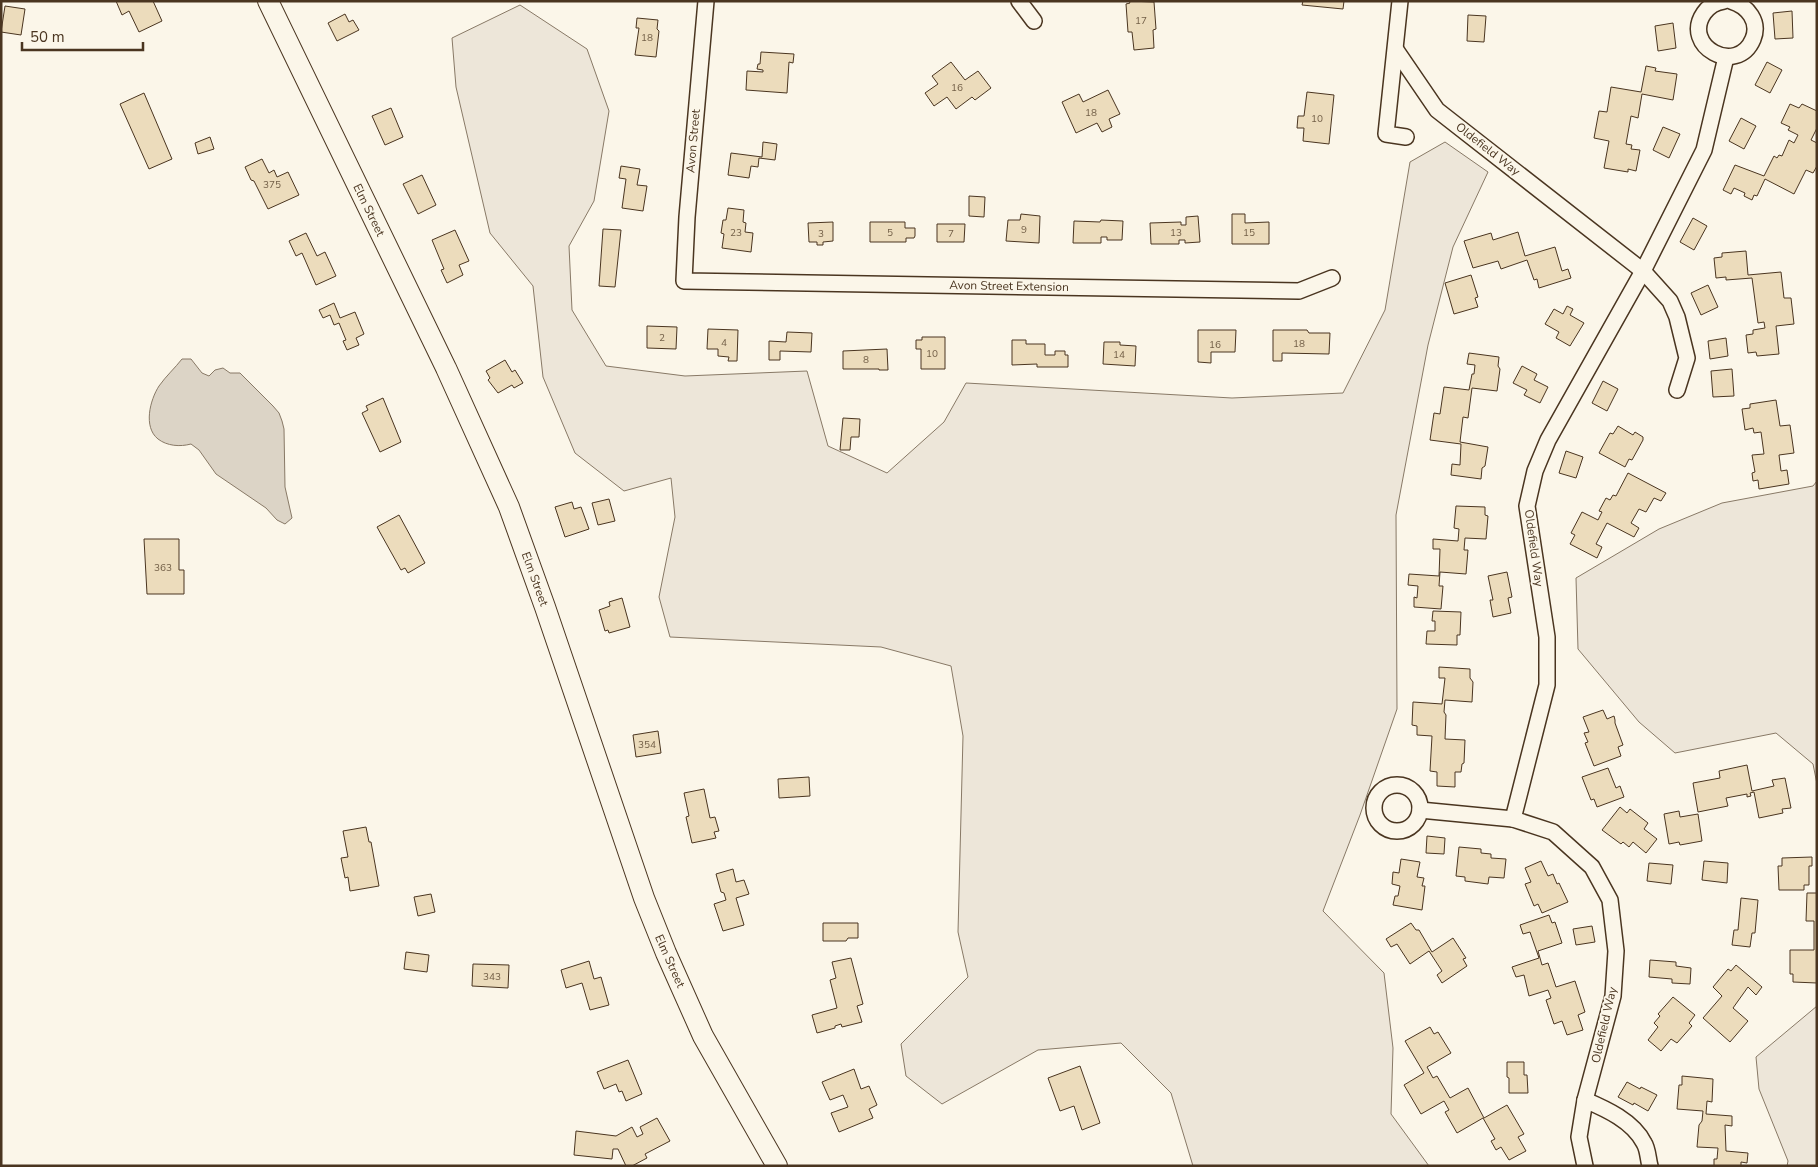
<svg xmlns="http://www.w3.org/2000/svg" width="1818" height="1167" viewBox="0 0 1818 1167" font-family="'Nunito Sans',sans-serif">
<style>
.green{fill:#ede6d9;stroke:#887966}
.water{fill:#dcd4c6;stroke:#887966}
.building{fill:#ecdcbc;stroke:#4a3520}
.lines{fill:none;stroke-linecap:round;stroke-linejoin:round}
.street-casing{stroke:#4a3520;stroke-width:18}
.secondary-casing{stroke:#4a3520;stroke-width:22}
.street{stroke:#fbf6e9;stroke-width:15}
.secondary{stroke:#fbf6e9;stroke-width:20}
.labels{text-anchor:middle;stroke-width:4;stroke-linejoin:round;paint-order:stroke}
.number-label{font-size:10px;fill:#725f47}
.street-label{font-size:12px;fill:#4a3520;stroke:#fbf6e9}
</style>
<rect width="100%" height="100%" fill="#fbf6e9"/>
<g class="green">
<polygon points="520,5 587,49 609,111 594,201 569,246 572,310 606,366 685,376 807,371 828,446 887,473 944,422 966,383 1232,398 1343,393 1385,310 1410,162 1445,142 1488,172 1453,247 1428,345 1396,515 1397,709 1360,815 1323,911 1384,973 1393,1048 1391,1114 1429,1166 1193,1166 1171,1093 1121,1043 1038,1050 942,1104 906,1076 901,1044 968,977 958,932 963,736 951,666 881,647 670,637 659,597 675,517 671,478 624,491 575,453 543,377 533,286 490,233 456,87 452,38"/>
<polygon points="1817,481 1817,784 1813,764 1776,733 1675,753 1639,722 1578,649 1576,578 1659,529 1722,503 1813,486"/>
<polygon points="1817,1006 1817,1166 1787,1166 1788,1161 1759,1089 1756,1057"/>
</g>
<path class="water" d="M182 359H191L202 373 209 376 215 370 223 368 230 373H240L273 406 279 413 282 421 284 429 285 487 292 518 285 524 277 520 266 508 216 474 199 450 191 444C180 447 167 446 158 439 143 427 150 400 159 386 166 376 175 368 182 359Z"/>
<g class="building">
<polygon points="116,1 153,1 162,21 139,32 129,11 122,15"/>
<polygon points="1129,1 1154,2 1156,29 1153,30 1154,48 1134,50 1132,32 1128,32 1126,4 1130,3"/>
<polygon points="1303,1 1344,1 1343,9 1302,5"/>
<polygon points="5,6 25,9 21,35 1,32"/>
<polygon points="1792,11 1793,38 1775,39 1773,13"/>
<polygon points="345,14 349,22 353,20 359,30 337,41 328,23"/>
<polygon points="1468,15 1486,16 1484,42 1467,41"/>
<polygon points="637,18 658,20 657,29 659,31 656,57 635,55 639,28 636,28"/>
<polygon points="1673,23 1676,48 1658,51 1655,26"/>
<polygon points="761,52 794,54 793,63 789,62 787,93 746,90 747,71 763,72 763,70 757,69 758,64 760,64"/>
<polygon points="951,62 965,80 978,71 991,88 975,100 972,97 956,109 947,97 934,106 925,93 938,84 932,76"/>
<polygon points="1767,62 1782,70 1770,93 1755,85"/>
<polygon points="1646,66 1656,68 1655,71 1677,74 1673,100 1642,94 1638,118 1631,116 1626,144 1632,145 1631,149 1640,150 1636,171 1628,169 1628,172 1604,168 1609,141 1594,138 1599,111 1607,112 1611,87 1641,92"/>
<polygon points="1108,90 1120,114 1109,119 1112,127 1102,132 1097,123 1076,133 1062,102 1079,94 1083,102"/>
<polygon points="1307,92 1334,95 1329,144 1303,141 1304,128 1297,128 1298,116 1304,116"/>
<polygon points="144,93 172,159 149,169 120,104"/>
<polygon points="1790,104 1799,108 1802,104 1817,111 1817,128 1811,140 1817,143 1817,166 1813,173 1806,170 1794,194 1765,179 1757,196 1754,195 1752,200 1744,196 1745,193 1734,188 1731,194 1723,190 1735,165 1764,176 1774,156 1777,158 1779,155 1782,156 1789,140 1794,143 1798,135 1788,130 1790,127 1781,123"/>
<polygon points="391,108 403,137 385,145 372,116"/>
<polygon points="1741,118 1756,126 1744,149 1729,141"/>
<polygon points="1663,127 1680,134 1669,158 1653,150"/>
<polygon points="210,137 214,149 198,154 195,143"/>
<polygon points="763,142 777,144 775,160 759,158 758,167 751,166 749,178 728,175 731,153 762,157"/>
<polygon points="262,159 269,173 274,170 277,177 288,172 299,195 268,209 254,181 251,180 245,167"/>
<polygon points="621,166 640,169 637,185 647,186 643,211 622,208 626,179 619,178"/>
<polygon points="422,175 436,205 418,214 403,184"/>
<polygon points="969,196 985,197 984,217 969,216"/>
<polygon points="728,208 744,210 743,222 746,223 745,232 753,233 751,252 722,248 724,234 721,233 723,220 726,220"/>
<polygon points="1021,214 1040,216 1039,243 1006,241 1008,220 1020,220"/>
<polygon points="1232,214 1245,214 1245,223 1269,222 1269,244 1232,244"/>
<polygon points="1198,216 1200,242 1185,243 1185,240 1179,240 1179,244 1151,244 1150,223 1181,222 1181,225 1186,225 1186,217"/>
<polygon points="1693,218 1707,226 1694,250 1680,242"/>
<polygon points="1101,220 1123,221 1122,240 1107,240 1107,237 1101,237 1101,243 1073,243 1074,221 1100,222"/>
<polygon points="833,222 833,241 823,242 823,245 817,245 817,242 809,242 808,223"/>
<polygon points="870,222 905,222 905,228 915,228 915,236 914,238 906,238 906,242 870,242"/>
<polygon points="937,224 965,224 964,242 937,242"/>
<polygon points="603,229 621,230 615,287 599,286"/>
<polygon points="455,230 469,261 459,265 463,275 447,283 441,270 444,269 432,240"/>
<polygon points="1518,232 1525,256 1555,247 1562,271 1568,269 1571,278 1539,288 1537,279 1534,280 1527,260 1501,269 1498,261 1473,268 1464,241 1491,233 1493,240"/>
<polygon points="306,233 317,256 325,252 336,276 316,285 302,253 296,256 289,241"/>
<polygon points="1746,251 1748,275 1781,272 1784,298 1791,298 1794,324 1776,326 1779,354 1757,356 1756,352 1748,353 1746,335 1753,334 1753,330 1765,328 1764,322 1758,323 1752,278 1726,280 1726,277 1716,278 1714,258 1722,257 1722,253"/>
<polygon points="1471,275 1478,297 1475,298 1478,307 1454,314 1445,283"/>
<polygon points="1708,285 1718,307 1701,315 1691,293"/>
<polygon points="334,303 340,318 355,312 364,334 356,338 359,345 347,350 343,341 346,340 339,323 334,325 330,315 323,318 319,310"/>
<polygon points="1567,306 1573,309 1570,315 1584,323 1570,346 1556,338 1559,332 1545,324 1554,309 1563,314"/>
<polygon points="647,326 677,327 676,349 647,348"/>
<polygon points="708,329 738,330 737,361 728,361 729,357 718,356 718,349 707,349"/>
<polygon points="1198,330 1236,330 1235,352 1211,352 1211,363 1198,362"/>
<polygon points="1273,330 1307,330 1309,333 1330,333 1329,354 1282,353 1282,361 1273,361"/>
<polygon points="787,332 812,333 811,352 780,351 780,360 769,360 769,341 786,342"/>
<polygon points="922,337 945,337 945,369 921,369 921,349 916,349 916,340 922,340"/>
<polygon points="1726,338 1728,356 1710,359 1708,341"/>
<polygon points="1012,340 1026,340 1026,344 1045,344 1045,355 1055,355 1055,351 1065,351 1065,355 1068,355 1068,367 1037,367 1037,364 1012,365"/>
<polygon points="1104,342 1120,342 1120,345 1136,346 1135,366 1103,364"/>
<polygon points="887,349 888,370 879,370 879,369 843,369 843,351"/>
<polygon points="1469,353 1499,357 1498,366 1500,369 1497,391 1472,388 1468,418 1463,417 1460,442 1488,447 1485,466 1482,468 1481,479 1451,475 1452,464 1460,465 1461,444 1430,440 1434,413 1440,414 1444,387 1469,390 1472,374 1474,374 1475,365 1467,364"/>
<polygon points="505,360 512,372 515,370 523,383 514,388 512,385 498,393 488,380 490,378 486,371"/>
<polygon points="1522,366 1537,374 1534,380 1548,387 1540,403 1524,395 1527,390 1513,383"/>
<polygon points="1732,369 1734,396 1713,397 1711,371"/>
<polygon points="1603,381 1618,389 1607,411 1592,403"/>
<polygon points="383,398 401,442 380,452 362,413 368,410 366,406"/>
<polygon points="1776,400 1780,426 1790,425 1794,453 1779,455 1781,471 1787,470 1789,484 1759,489 1758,480 1753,481 1752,473 1755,472 1752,455 1764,454 1761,432 1754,433 1753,428 1745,430 1742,409 1750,408 1750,404"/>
<polygon points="843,418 860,419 859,437 851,437 850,450 840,450"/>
<polygon points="1618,426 1633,435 1635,432 1643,437 1643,440 1632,460 1629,459 1625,467 1599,453 1610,433 1613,434"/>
<polygon points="1566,451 1583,457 1576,478 1559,473"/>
<polygon points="1628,473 1666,493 1661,501 1654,498 1646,512 1639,509 1631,523 1639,528 1634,537 1607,523 1596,544 1602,547 1597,558 1570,544 1575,535 1571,533 1582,512 1598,520 1602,512 1599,511 1606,498 1610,500 1613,495 1616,496"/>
<polygon points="609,499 615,521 598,525 592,503"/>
<polygon points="572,502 574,509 581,507 589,529 565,537 555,507"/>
<polygon points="1456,506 1485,507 1485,515 1488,516 1486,539 1465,538 1464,550 1468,550 1466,574 1440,572 1439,586 1443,586 1441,609 1414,607 1414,597 1417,598 1418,586 1408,585 1409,574 1439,576 1440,549 1433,549 1433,539 1458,541 1459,529 1454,528"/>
<polygon points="399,515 425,563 408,573 405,568 401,570 377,527"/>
<polygon points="144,539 179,539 179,570 184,570 184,594 147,594"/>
<polygon points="1507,572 1512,597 1508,598 1511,613 1493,617 1490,600 1493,600 1488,576"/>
<polygon points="622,598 630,627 609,633 608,630 605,631 599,610 610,606 609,602"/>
<polygon points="1433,611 1461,612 1460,635 1457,635 1457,645 1426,644 1427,631 1435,631 1435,621 1432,621"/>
<polygon points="1439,667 1470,669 1470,678 1473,682 1472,702 1445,700 1444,712 1446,715 1445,739 1465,740 1464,763 1462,764 1461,772 1455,772 1455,787 1437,786 1437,772 1430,771 1432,736 1417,735 1417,726 1412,725 1413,702 1442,704 1445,678 1439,678"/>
<polygon points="1603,710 1607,719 1614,716 1615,720 1615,723 1623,745 1618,747 1621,756 1594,766 1585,743 1588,742 1584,733 1589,732 1583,717"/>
<polygon points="658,731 661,753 636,757 633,735"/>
<polygon points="1747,765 1752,791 1774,786 1772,780 1785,778 1791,808 1782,809 1783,813 1759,818 1754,792 1750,793 1751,796 1747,797 1747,794 1726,798 1728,806 1698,812 1693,783 1720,778 1719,771"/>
<polygon points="1608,768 1616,788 1620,786 1624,797 1597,807 1594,799 1591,800 1582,777"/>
<polygon points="809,777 810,796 779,798 778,779"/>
<polygon points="704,789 710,818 715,817 719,831 714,832 716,838 692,843 686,817 689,816 684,793"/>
<polygon points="1620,807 1627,813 1630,809 1648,823 1644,829 1657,839 1646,853 1633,842 1629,847 1623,842 1621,844 1602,830"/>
<polygon points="1679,811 1680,817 1698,814 1702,841 1680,845 1679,842 1669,844 1664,814"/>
<polygon points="366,827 369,842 371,842 379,886 350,891 348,877 345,878 341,858 348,857 343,831"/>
<polygon points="1427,836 1445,838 1444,854 1426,853"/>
<polygon points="1459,847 1481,849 1481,853 1491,854 1491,858 1506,859 1504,878 1489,877 1488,884 1465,881 1465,877 1456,876"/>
<polygon points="1812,857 1812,866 1809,866 1809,885 1804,885 1804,890 1779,890 1778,866 1782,866 1782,858"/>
<polygon points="1401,859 1420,862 1417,877 1424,878 1422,886 1425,886 1422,910 1393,905 1395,896 1398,896 1400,886 1392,884 1393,872 1399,873"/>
<polygon points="1541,861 1548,876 1553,874 1557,884 1559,883 1568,902 1542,913 1538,904 1534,906 1525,884 1531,882 1525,868"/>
<polygon points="1704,861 1728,863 1727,883 1702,880"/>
<polygon points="1649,863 1673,865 1671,884 1647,881"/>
<polygon points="733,869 736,882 744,880 749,894 736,898 744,925 723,931 714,904 726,900 724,893 721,892 716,874"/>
<polygon points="1807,893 1817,893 1817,983 1793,982 1793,974 1790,974 1790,950 1814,950 1814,921 1806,921"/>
<polygon points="431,894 435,912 418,916 414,897"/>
<polygon points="1741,898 1758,900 1755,933 1752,933 1750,947 1732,945 1734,930 1738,930"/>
<polygon points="1549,915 1552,923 1555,922 1562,943 1538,951 1542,965 1548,963 1556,987 1575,981 1585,1012 1578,1015 1583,1030 1567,1035 1562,1021 1554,1024 1546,1000 1551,998 1548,990 1529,996 1524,975 1516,977 1512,967 1539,958 1530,932 1523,934 1520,925"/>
<polygon points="823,923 858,923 858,938 848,938 846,941 823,941"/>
<polygon points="1411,923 1416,930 1419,930 1432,952 1453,938 1466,958 1463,959 1467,966 1442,983 1437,975 1442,971 1429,951 1410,964 1397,944 1391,947 1386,939"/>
<polygon points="1592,926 1595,942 1576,945 1573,929"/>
<polygon points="406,952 429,955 427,972 404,969"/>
<polygon points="851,958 863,1004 857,1006 862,1022 842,1027 841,1024 835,1026 835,1028 817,1033 812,1015 837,1008 830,980 836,978 832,962"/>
<polygon points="1650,960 1676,962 1676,966 1691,968 1690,984 1672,983 1672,979 1649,977"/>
<polygon points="589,961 594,979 601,977 609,1005 590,1010 582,983 566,988 561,970"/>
<polygon points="473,964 509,965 508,988 472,986"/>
<polygon points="1736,965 1762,987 1756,995 1748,987 1733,1008 1748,1021 1730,1042 1703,1018 1722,996 1713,987 1728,969 1731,971"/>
<polygon points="1673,997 1695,1015 1689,1023 1692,1026 1677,1043 1671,1039 1661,1051 1648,1040 1658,1027 1654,1023 1660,1016 1658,1014"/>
<polygon points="1430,1027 1434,1034 1438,1032 1451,1053 1427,1067 1433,1078 1437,1076 1450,1098 1468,1088 1484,1118 1507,1105 1524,1134 1518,1137 1526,1151 1509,1160 1501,1147 1496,1150 1491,1141 1495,1139 1483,1118 1457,1133 1445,1112 1449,1110 1444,1101 1421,1114 1404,1085 1424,1073 1405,1041"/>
<polygon points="628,1060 642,1094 626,1101 622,1091 619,1092 616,1084 604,1089 597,1072"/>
<polygon points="1507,1062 1524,1062 1524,1075 1527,1075 1528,1093 1509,1093 1509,1078 1507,1077"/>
<polygon points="1080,1066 1100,1123 1082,1130 1074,1106 1060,1111 1048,1078"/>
<polygon points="854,1069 861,1089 869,1086 877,1105 869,1109 873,1118 839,1132 831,1113 848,1107 843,1095 830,1100 822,1082"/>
<polygon points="1682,1076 1713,1079 1712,1102 1707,1101 1706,1114 1732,1116 1732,1126 1725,1125 1726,1151 1748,1153 1747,1163 1741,1162 1741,1166 1714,1166 1714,1159 1717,1159 1718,1148 1697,1147 1699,1125 1702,1121 1703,1111 1677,1109 1679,1085 1682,1085"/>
<polygon points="1627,1082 1640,1089 1641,1087 1657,1095 1648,1111 1634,1103 1633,1105 1618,1097"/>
<polygon points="657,1118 670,1141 645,1154 647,1158 632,1166 626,1166 618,1149 613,1149 612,1159 574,1155 576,1131 616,1136 632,1127 637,1137 643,1134 640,1127"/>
</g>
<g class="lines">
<defs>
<g id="street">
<polyline points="706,1 687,217 684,281 1299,291 1332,278"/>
<polyline points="1019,1 1034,21"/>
<polyline points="1400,1 1386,134 1406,137"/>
<path d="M1724 1C1716 2 1709 6 1704 13 1681 46 1737 77 1753 39 1760 22 1748 6 1731 1"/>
<polyline points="1396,50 1437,110 1643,271 1670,301 1677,317 1687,358 1677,390"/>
<circle cx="1397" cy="808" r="23"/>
<polyline points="1420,810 1513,819"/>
<path d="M1585 1100C1606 1109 1633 1121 1644 1143 1648 1149 1648 1159 1650 1166"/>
<polyline points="1585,1166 1579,1137 1585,1100 1613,996 1616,951 1610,900 1592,867 1553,832 1513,819 1547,685 1547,637 1527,506 1535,471 1548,440 1643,271 1704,150 1726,57"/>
</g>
<polyline id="secondary" points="268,1 446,368 509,507 545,607 644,898 666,953 703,1036 777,1166"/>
</defs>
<use href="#street" class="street-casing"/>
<use href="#secondary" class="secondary-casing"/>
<use href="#street" class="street"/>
<use href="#secondary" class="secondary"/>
</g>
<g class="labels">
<g class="number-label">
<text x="1141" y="24">17</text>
<text x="647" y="41">18</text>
<text x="957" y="91">16</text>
<text x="1091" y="116">18</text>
<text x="1317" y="122">10</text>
<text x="272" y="188">375</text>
<text x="1024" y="233">9</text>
<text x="736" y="236">23</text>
<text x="890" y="236">5</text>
<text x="1176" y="236">13</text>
<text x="1249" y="236">15</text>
<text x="821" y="237">3</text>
<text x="951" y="237">7</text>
<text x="662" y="341">2</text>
<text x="724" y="346">4</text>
<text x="1299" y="347">18</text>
<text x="1215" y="348">16</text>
<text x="932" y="357">10</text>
<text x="1119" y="358">14</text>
<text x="866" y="363">8</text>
<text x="163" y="571">363</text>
<text x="647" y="748">354</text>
<text x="492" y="980">343</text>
</g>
<g class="street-label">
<text transform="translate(693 141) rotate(-85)" y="4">Avon Street</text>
<text transform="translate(1488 149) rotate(38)" y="4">Oldefield Way</text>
<text transform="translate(369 210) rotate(64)" y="4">Elm Street</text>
<text transform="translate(1009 286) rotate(1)" y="4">Avon Street Extension</text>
<text transform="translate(1534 548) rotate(82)" y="4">Oldefield Way</text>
<text transform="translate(535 579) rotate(70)" y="4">Elm Street</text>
<text transform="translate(670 961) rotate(66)" y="4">Elm Street</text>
<text transform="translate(1604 1025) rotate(-77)" y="4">Oldefield Way</text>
</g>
</g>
<rect width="1818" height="1167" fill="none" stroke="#4a3520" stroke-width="5"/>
<path d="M22 42v8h121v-8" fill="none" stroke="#4a3520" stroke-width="2.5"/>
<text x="30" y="42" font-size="15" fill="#4a3520" stroke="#fbf6e9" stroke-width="4" paint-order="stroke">50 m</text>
</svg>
